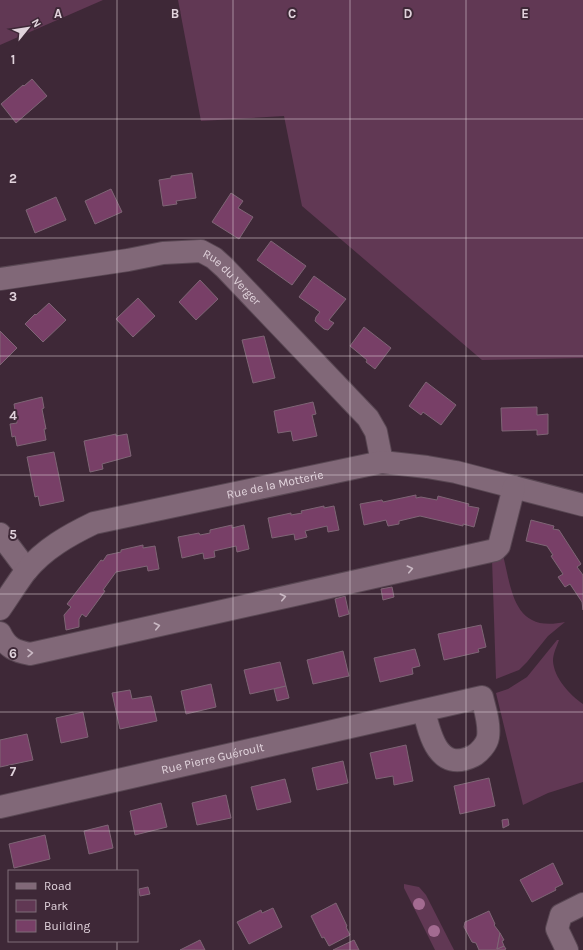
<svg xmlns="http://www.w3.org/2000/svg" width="583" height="950" viewBox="0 0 583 950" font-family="Karla,sans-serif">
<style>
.green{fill:#613854}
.building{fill:#783f67;stroke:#7e6575}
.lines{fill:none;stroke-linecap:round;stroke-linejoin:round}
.minor-casing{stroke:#594753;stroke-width:24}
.minor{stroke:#816878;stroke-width:22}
.tree{fill:#a36b91}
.oneway{stroke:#c9b8c3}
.grid{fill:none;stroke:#e1d3dc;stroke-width:1;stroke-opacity:0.55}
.labels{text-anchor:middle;stroke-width:4;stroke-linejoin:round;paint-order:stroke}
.street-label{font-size:12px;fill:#e1d3dc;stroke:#3e2837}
.grid-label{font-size:13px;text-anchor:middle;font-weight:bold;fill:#e1d3dc;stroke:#3e2837;stroke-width:4;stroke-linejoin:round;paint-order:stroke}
</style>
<rect width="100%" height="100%" fill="#3e2837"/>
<g class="green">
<polygon points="0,0 103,0 0,45"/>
<polygon points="178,0 583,0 583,358 482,360 302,206 284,116 201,121"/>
<path d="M503 555C512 592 514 633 565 622L548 636 527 662 519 670 496 679 492 559Z"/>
<path d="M557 640H559C557 646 553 653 553 661 554 678 570 695 583 704V782L548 793 523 805 496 693 508 689 527 677Z"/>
<polygon points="404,884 419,887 426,895 454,950 435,950 404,888"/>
</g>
<g class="building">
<polygon points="32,79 47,96 16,123 1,104 23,85 24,86"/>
<polygon points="192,173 196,198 176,201 177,204 163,206 159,180 171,178 171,176"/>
<polygon points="111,189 122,212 95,224 85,201"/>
<polygon points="231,193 243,201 238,208 253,217 239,239 212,222"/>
<polygon points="56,197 66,220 35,233 26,210"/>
<polygon points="271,241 306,266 292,285 257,260"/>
<polygon points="314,276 346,299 329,320 334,323 328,330 324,329 315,321 316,317 320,312 299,297"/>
<polygon points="200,280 218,299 196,320 179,302"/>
<polygon points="138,298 155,316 133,337 116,319"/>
<polygon points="49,303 66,320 43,342 25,324 35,314 36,315"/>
<polygon points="364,327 391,348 375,369 366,362 367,360 350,346"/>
<polygon points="0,331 17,348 0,365"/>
<polygon points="264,336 275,378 253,383 242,340"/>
<polygon points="426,382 456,405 441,425 423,412 421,415 409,406"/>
<polygon points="42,397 44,408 42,409 46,429 44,429 46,440 17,446 15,436 12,437 10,424 17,423 14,404"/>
<polygon points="313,402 316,414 312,415 317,436 293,441 291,431 278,433 274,411"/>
<polygon points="537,407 537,415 548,414 548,434 537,435 537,430 502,431 501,408"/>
<polygon points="116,434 116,436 127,434 131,456 102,464 103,469 90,472 84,441"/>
<polygon points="54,452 64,501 40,506 38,496 35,497 27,457"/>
<polygon points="416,495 416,498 421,497 437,500 438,496 469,504 468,506 479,508 474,527 463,524 463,526 420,516 399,521 399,524 388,526 386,520 364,525 360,504 382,500 383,502"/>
<polygon points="324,506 324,508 334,506 339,530 328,532 327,526 305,531 307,537 295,540 294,534 272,538 268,518 291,513 291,515 302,513 301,511"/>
<polygon points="531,520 554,526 553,529 559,530 581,564 577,567 583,575 583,610 582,602 570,584 565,587 558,577 563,574 551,556 553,555 547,546 526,541"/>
<polygon points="232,525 232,528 244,525 249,549 237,552 236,546 214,551 215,557 204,559 203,553 182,558 178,537 199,533 200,535 210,533 210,530"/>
<polygon points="143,545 143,548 155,546 159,569 148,571 147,566 116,572 103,590 105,591 86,617 82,614 79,619 79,627 66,630 64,615 71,607 67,604 101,560 103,561 107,555 121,552 121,550"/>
<polygon points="392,587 394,597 383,600 381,589"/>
<polygon points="345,596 349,614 339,617 335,599"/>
<polygon points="481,625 486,647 478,649 479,652 444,660 438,634"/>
<polygon points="415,649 420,666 412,668 413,674 380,682 374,658"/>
<polygon points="343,651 349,676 313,684 307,660"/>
<polygon points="280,662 286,686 250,694 244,670"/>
<polygon points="211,684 216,707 186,714 181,691"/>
<polygon points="286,686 289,698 277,701 274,689"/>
<polygon points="130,690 132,699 151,696 157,721 120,729 112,693"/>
<polygon points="83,712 88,737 61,743 56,718"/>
<polygon points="27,734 33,760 0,767 0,740"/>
<polygon points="406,745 413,781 394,785 393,776 376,779 370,753"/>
<polygon points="343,761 348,783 317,790 312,768"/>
<polygon points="489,778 495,806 460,814 454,786"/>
<polygon points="285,779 291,802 257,810 251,787"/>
<polygon points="226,795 231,818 197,825 192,803"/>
<polygon points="161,803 167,827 135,835 130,811"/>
<polygon points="508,819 509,825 503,828 502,820"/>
<polygon points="108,825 113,848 89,854 84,831"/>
<polygon points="45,835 50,859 14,868 9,844"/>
<polygon points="553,863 563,884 555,888 556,890 532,902 520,880"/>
<polygon points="148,887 150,894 140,896 139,889"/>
<polygon points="336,903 347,926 346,927 350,935 329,946 324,937 322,938 311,916"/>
<polygon points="273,908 282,927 249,944 237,922 261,910 262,913"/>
<polygon points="489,911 495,924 494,925 500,933 497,949 504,946 506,949 504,950 479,950 476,943 472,942 464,927 465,922"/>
<polygon points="500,933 504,940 502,941 504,946 497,949"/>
<polygon points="200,940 205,950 180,950"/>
<polygon points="354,940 359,950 333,950"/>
</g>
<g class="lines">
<defs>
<g id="minor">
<path id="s1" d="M0 279 128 260 163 253 201 251 214 258 224 267 368 418 376 432 382 462"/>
<polyline points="0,534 27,570"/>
<path id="s2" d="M0 609C9 596 17 583 26 571 44 549 69 535 94 523L382 462 427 467 456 472 583 505"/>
<path d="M0 633C7 648 15 651 30 654L495 550 499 546 514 487"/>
<path id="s3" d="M0 807 482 697C485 710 490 724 488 737 487 744 479 753 473 756 439 773 430 736 424 711"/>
<polyline points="567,950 557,929 561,915 583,904"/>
</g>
</defs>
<use href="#minor" class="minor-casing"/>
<use href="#minor" class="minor"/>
</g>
<g class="tree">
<circle cx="419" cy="904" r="6"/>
<circle cx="434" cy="931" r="6"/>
</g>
<defs><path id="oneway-chevron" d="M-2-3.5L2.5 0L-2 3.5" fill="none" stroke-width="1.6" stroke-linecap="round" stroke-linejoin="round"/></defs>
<g class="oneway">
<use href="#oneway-chevron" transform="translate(410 569) rotate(-13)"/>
<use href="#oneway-chevron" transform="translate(283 597) rotate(-13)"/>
<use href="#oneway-chevron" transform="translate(157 626) rotate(-13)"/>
<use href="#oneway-chevron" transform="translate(30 653) rotate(-1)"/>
</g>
<path class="grid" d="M117 0V871M233 0V950M350 0V950M466 0V950M0 119H583M0 238H583M0 356H583M0 475H583M0 594H583M0 712H583M0 831H583M117 941V950"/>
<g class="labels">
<g class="street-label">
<text dy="4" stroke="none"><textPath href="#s1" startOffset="244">Rue du Verger</textPath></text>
<text dy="4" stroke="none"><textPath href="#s2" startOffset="315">Rue de la Motterie</textPath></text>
<text dy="4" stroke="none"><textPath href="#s3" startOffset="218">Rue Pierre Guéroult</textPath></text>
</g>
</g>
<g class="grid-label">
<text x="58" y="18">A</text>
<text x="175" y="18">B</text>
<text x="292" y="18">C</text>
<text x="408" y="18">D</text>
<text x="525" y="18">E</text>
<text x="13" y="64">1</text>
<text x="13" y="183">2</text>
<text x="13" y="301">3</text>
<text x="13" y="420">4</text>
<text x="13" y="539">5</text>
<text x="13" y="658">6</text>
<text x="13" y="776">7</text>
</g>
<rect x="8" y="870" width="130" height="72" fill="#3e2837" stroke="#7f6c79"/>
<rect x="16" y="883" width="20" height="6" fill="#816878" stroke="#7f6c79"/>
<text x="44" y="890" font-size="12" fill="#e1d3dc">Road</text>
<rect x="16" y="900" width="20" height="12" fill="#613854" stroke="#7f6c79"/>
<text x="44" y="910" font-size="12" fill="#e1d3dc">Park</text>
<rect x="16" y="920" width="20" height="12" fill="#783f67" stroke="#7f6c79"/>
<text x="44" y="930" font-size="12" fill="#e1d3dc">Building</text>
<g transform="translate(28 28) rotate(60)" stroke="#3e2837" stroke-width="3" paint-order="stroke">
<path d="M0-3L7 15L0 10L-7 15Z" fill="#e1d3dc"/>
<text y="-6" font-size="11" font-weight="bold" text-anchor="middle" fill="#e1d3dc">N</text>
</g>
</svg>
